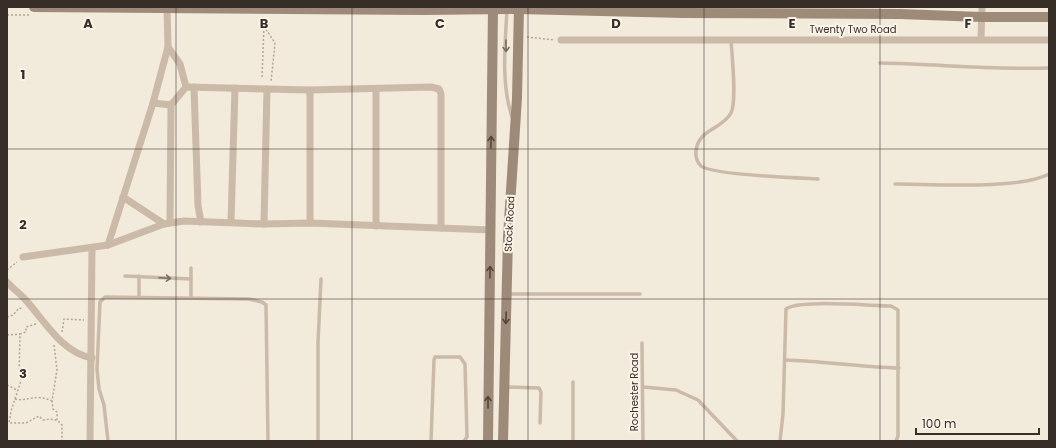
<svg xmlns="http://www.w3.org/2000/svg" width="1056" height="448" viewBox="0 0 1056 448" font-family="Poppins,sans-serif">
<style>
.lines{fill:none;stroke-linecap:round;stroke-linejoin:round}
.path{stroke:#b7a591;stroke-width:1.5;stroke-dasharray:2 2;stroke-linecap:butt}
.lane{stroke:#cbbaa7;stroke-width:3.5}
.street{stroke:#cbbaa7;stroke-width:7}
.secondary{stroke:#9e8a78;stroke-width:10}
.oneway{stroke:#7a6d61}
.oneway2{stroke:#51453c}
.grid{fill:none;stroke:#372e28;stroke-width:1;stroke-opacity:0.55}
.labels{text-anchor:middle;stroke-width:4;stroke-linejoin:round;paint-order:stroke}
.street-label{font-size:10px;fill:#372e28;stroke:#faf3e8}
.grid-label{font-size:13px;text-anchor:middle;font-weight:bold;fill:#372e28;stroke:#faf3e8;stroke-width:4;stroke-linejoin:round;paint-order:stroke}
</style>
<rect width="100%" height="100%" fill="#f2eadb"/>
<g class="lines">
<g class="path">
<polyline points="7,15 29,15"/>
<polyline points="264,26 275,43 271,82"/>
<polyline points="527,37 555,40"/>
<polyline points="262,77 264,26 262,17"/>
<polyline points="7,270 17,262"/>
<polyline points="7,317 13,315 19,308 23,309"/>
<path d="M36 324 26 327V332L20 334 19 376 22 377 21 381 11 411 9 423H26L39 416 43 420C51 419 57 418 62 425V441"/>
<polyline points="62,332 64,319 84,320"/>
<polyline points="7,335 20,334"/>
<polyline points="54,345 57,370 52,401 53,409 57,412 57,420"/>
<polyline points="7,385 17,390"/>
<path d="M15 399C28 402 34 393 52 401"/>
</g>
<g class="lane">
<path d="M507 10C505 45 501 84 512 117"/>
<path d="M731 40C732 56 737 101 731 113 723 128 702 129 697 146 695 153 695 160 701 166 712 175 799 178 818 179"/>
<path d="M880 63C937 64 993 70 1049 68"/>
<path d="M895 184C931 184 1020 190 1049 174"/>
<polyline points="125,276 191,279"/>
<polyline points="508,294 640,294"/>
<polyline points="139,296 139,276"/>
<polyline points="191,298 191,268"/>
<polyline points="642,343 643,441"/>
<path d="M785 360C823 361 860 367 899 368"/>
<polyline points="506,387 539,388 541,392 540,423"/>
<polyline points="643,387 676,390 698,400 737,441"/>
<polyline points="108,441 104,405 99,389 97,369 100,302 105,297 249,299 262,302 266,305 268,441"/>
<polyline points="318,441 318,343 321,279"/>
<polyline points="431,441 434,360 435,357 460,357 465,364 467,437 464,441"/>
<polyline points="573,441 573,382"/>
<path d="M780 441 783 414 786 309C797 299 872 306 891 306L898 310V436L896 441"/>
</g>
<g class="street">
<polyline points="981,39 982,7"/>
<polyline points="561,40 1049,40"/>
<polyline points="168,47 180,64 186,87"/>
<polyline points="194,87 198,206 201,222"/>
<polyline points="376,89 376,226"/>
<polyline points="153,103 171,105"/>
<polyline points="123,197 164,224"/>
<polyline points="170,222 171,105 186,87 310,90 431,87 439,89 441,94 441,228"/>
<polyline points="231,222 235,88"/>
<polyline points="310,223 310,90"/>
<polyline points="264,224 267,89"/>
<polyline points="108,245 153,103 168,47 167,8"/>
<polyline points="23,257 108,245 164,224 184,221 264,224 310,223 491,230"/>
<path d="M7 282C12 288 18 292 23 297 43 318 61 353 92 358"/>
<polyline points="90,441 92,248"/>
</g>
<g class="secondary">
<polyline points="34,7 423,10 519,9 683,13 900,14 982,17 1049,17"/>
<polyline points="488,441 493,7"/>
<polyline points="503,441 508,237 517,98 519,7"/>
</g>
</g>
<defs><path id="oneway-shaft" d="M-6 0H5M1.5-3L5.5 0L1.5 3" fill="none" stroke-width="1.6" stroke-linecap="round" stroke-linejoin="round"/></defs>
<g class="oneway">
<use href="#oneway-shaft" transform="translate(506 46) rotate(89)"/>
<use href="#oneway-shaft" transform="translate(165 278) rotate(3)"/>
</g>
<g class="oneway2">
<use href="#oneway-shaft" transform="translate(491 142) rotate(-89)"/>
<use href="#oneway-shaft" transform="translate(490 272) rotate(-89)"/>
<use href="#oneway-shaft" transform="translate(506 318) rotate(92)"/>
<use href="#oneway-shaft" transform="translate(488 402) rotate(-90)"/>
</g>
<path class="grid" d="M176 7V441M352 7V441M528 7V441M704 7V441M880 7V441M7 149H1049M7 299H1049"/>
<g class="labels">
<g class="street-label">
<text x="853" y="33">Twenty Two Road</text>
<text transform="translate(509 224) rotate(-87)" y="4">Stock Road</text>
<text transform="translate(634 392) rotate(-90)" y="4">Rochester Road</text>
</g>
</g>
<g class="grid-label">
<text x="88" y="28">A</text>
<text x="264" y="28">B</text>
<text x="440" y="28">C</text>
<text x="616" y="28">D</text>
<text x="792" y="28">E</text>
<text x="968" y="28">F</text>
<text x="23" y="79">1</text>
<text x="23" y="229">2</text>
<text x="23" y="378">3</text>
</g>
<rect width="1056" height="448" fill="none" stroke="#372e28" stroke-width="16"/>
<path d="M916 428v6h123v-6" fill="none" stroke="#372e28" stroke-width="2"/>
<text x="922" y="428" font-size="12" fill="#372e28" stroke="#faf3e8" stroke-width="3" paint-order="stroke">100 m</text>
</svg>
